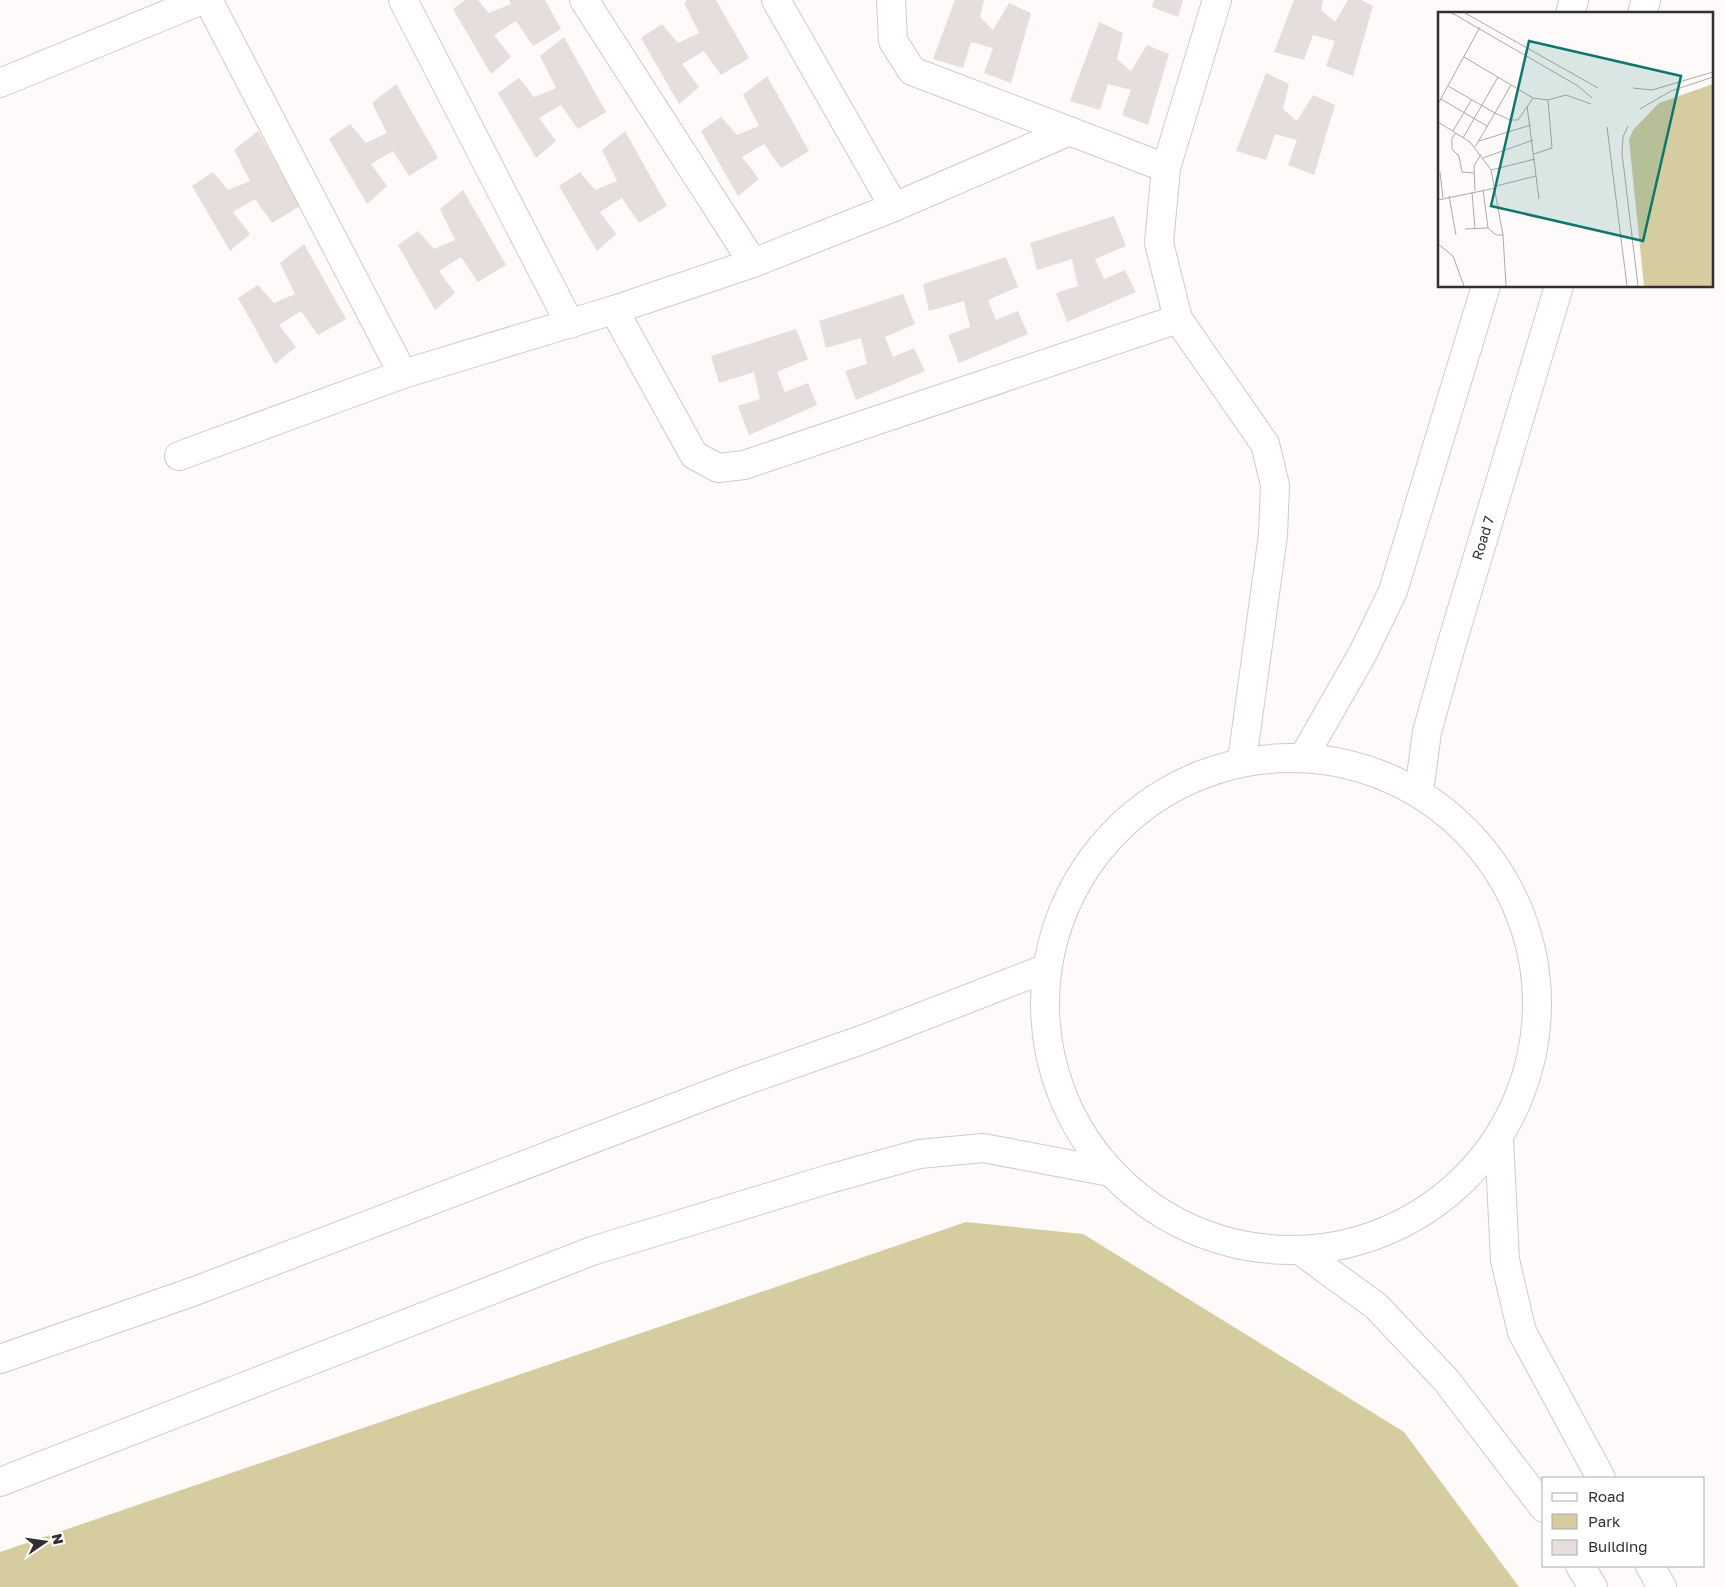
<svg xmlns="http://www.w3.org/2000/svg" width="1725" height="1587" viewBox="0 0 1725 1587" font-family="'Golos Text',sans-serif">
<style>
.green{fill:#d5cca0}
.building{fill:#e5dedd}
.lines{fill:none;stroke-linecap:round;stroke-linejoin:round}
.street-casing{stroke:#d1cbc8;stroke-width:30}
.primary-casing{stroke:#d1cbc8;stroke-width:30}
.highway-casing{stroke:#d1cbc8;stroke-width:30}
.street{stroke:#fff;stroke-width:28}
.primary{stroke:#fff;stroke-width:28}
.highway{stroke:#fff;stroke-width:28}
.labels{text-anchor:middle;stroke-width:5;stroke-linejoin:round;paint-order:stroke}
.street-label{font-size:14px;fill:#322f2e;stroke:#fff}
.inset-road{fill:none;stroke:#aca9a8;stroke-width:1}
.view{fill:#0f766e;fill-opacity:0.15;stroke:#0f766e;stroke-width:2.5}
.inset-edge{fill:none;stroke:#322f2e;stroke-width:2.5}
</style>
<rect width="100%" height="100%" fill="#fefaf9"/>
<polygon class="green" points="966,1222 1083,1234 1404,1432 1519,1587 0,1587 0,1552"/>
<g class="building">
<polygon points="465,0 478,0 489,13 511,4 509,0 545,0 561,29 533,46 516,21 494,35 511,57 491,74 453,9"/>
<polygon points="687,0 716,0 749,58 721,75 704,51 682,64 699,87 679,104 641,38 662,24 678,43 699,33 684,3"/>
<polygon points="955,0 984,0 980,17 993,30 1009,3 1031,13 1011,83 984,73 993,48 971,42 963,68 933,59"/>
<polygon points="1154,0 1183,0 1178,17 1152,7"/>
<polygon points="1294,0 1323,0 1321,10 1335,22 1348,0 1361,0 1373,6 1353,76 1326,66 1335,41 1313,35 1304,60 1274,52"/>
<polygon points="1099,22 1123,33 1117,59 1131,71 1147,45 1169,54 1148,125 1122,115 1131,90 1108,84 1100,110 1070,101"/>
<polygon points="564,37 606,112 578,129 561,105 539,118 556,141 536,158 498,93 519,78 534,97 556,88 540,56"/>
<polygon points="1266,73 1289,84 1283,109 1297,121 1313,95 1335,105 1314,175 1288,165 1297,140 1275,134 1266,160 1236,151"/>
<polygon points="767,76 809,151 781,168 764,144 742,157 759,179 738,196 701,131 721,117 737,135 759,126 743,95"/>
<polygon points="396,84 438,158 409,176 393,151 371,164 387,186 367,204 329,139 350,124 366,143 387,133 372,103"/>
<polygon points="258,131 300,206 272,223 255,199 233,212 250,234 230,251 192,186 213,172 228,190 250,181 234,150"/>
<polygon points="625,131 667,206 639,223 622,198 600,212 616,234 597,251 559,186 580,172 595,190 617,181 602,150"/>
<polygon points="463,190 506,265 478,282 461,257 439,271 455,293 435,310 398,245 418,231 434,249 455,240 440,209"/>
<polygon points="1114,216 1126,246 1095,259 1104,279 1125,270 1136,292 1067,322 1056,293 1078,286 1072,259 1037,270 1030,243"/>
<polygon points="304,244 346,319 318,335 301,311 279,325 296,347 275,364 238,298 258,285 274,303 295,294 280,263"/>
<polygon points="1006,257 1018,287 988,300 996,320 1018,311 1028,334 959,363 948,335 970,327 964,301 929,311 923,284"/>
<polygon points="903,294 915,324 885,337 893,357 914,348 925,371 856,400 845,371 867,364 861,338 826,348 819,321"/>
<polygon points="796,329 808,359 777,372 785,392 808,383 817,405 749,435 738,406 760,399 754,372 719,383 711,356"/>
</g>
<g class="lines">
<defs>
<g id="street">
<polyline points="208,0 403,374"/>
<polyline points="403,0 570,324"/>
<polyline points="584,0 753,263"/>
<polyline points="776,0 894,207"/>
<polyline points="891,0 893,41 912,71 1166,168"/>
<polyline points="1217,0 1166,168 1159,243 1178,319 1265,444 1275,485 1273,535 1242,761"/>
<polyline points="0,83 202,0"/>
<polyline points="614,310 694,455 718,468 744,465 1178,319"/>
<polyline points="179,456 403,374 614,310 753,263 894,207 1070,131"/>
</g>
<g id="primary">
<polyline points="1570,14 1574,0"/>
<polyline points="1642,14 1646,0"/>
<polyline points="1304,756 1363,653 1393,591 1486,286"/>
<polyline points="1419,792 1427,732 1451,646 1559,286"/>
</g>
<g id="highway">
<circle cx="1291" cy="1004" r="246"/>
<polyline points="1499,1139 1505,1260 1522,1332 1601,1478"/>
<polyline points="1302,1252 1376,1306 1446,1380 1544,1508"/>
<polyline points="0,1359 195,1291 739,1083 864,1039 1047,968"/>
<polyline points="0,1482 592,1251 829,1179 919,1154 983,1148 1110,1172"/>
<polyline points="1580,1566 1593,1587"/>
<polyline points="1650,1566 1662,1587"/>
</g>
</defs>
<use href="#street" class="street-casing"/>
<use href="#primary" class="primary-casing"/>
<use href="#highway" class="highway-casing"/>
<use href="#street" class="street"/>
<use href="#primary" class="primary"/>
<use href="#highway" class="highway"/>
</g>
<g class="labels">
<g class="street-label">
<text transform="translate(1483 538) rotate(-73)" y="5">Road 7</text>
</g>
</g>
<g transform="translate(1438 12)">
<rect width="275" height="275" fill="#fefaf9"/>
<path d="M275 72V274H206L191 128 195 118 221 91Z" fill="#d5cca0"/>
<path class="inset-road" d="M14 1 140 74 154 86M27 1 160 76M26 45 95 86 110 88 128 83 153 92M73 73 57 101 72 108H80L95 86M10 74 57 101 37 135M195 76 214 78 275 60M3 87 49 114M0 92 42 15M89 94 101 187M202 97 233 79 275 65M0 110 32 130 53 158 65 223 68 274M190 114 185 125 184 141 200 274M169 115 189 274M15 119 34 87M18 121 14 126V137L21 144 24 160 36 161M25 126 60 65M41 129 93 113M96 142 114 136 110 88M45 146 95 128M53 158 97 147M2 160 5 186M58 174 98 164M45 178 50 216 58 223H65M37 179 36 154 43 142M34 180 37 217M11 184 18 223M0 188 58 176M27 217 50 216M0 232 15 244 26 274"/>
<path class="view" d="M91 29 243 64 205 229 53 194Z"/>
<rect width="275" height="275" class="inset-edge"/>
</g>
<rect x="1542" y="1477" width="162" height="90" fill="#ffffff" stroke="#adacab"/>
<rect x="1552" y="1493" width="25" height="8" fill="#ffffff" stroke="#adacab"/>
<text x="1588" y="1502" font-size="15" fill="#322f2e">Road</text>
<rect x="1552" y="1514" width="25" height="15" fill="#d5cca0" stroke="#adacab"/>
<text x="1588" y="1527" font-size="15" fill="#322f2e">Park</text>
<rect x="1552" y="1540" width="25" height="15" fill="#e5dedd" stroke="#adacab"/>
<text x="1588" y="1552" font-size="15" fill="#322f2e">Building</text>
<g transform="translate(45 1542) rotate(77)" stroke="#ffffff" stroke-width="4" paint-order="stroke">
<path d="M0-4L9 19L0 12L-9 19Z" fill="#322f2e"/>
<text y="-8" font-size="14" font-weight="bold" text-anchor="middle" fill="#322f2e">N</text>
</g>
</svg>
